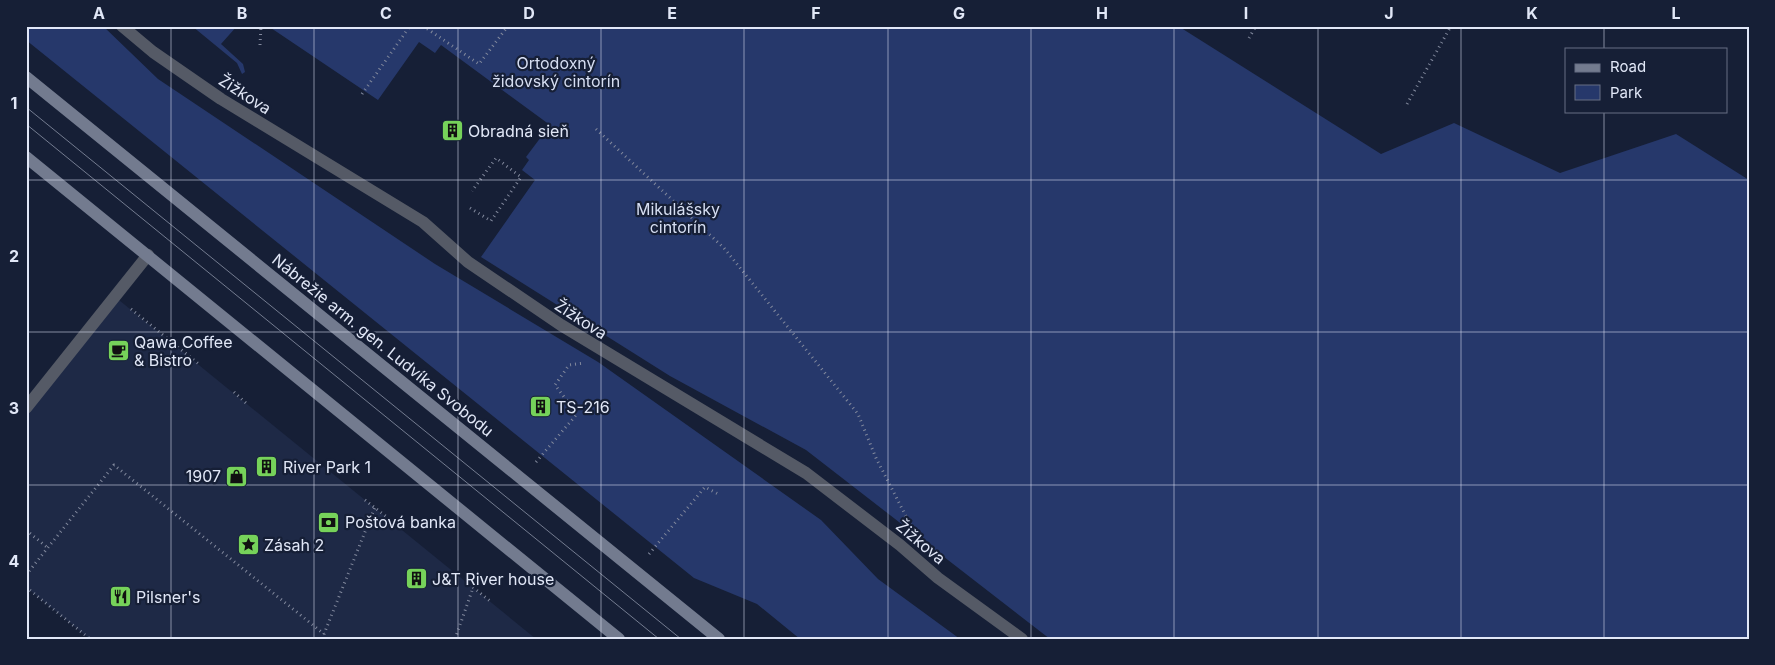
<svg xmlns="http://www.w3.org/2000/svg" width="1775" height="665" viewBox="0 0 1775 665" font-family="Inter,sans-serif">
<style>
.built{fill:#1e2946}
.green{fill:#26386b}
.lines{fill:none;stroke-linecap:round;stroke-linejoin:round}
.path{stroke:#82899d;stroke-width:3;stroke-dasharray:1 4;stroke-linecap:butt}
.lane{stroke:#555a66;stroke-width:12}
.street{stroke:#555a66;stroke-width:12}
.secondary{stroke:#737b8f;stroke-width:12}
.tram{stroke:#747c90;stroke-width:1}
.grid{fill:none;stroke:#e1e7f7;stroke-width:1;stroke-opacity:0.55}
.labels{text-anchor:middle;stroke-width:4.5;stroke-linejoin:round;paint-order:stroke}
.park-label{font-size:16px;fill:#d6def2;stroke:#161f36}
.street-label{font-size:16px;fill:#e1e7f7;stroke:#161f36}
.poi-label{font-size:16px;fill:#e1e7f7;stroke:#161f36;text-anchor:start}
.neatline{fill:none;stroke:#e1e7f7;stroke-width:2}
.grid-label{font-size:16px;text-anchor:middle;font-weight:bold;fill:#e1e7f7}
</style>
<rect width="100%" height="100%" fill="#161f36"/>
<polygon class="built" points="114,296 536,639 90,639 26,587 26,408"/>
<g class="green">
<polygon points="26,26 103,26 158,79 435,264 598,362 821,520 878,579 960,639 800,639 757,604 694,578 26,40"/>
<polygon points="192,26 237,26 221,44 243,64 245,72 242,74 237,63"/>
<polygon points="268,26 1178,26 1381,154 1454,123 1560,173 1676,134 1749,180 1749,639 1050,639 806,450 670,376 481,257 535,180 522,170 529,160 526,157 550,125 441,45 435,53 419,42 378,100"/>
</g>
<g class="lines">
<g class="path">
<polyline points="423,26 479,64 508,26"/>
<polyline points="1249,38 1256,26"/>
<polyline points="260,45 261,26"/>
<polyline points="362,94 410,26"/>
<polyline points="1407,104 1451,26"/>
<polyline points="596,129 724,248 858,414 876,458 911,526"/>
<polyline points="470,208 491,221 521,177 496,158 472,191"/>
<polyline points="131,309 200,365"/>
<polyline points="234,392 247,404"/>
<polyline points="536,462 577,414 555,385 569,365 584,363"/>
<polyline points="365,500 388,518"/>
<polyline points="26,530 48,548"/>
<polyline points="649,554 705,487 720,495"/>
<polyline points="26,575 114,465 324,634"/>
<polyline points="469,584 490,601"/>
<polyline points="26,587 90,639"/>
<polyline points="322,639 375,507"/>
<polyline points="455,639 473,588"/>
</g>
<polyline class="lane" points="26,408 148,255"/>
<polyline class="street" points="122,26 153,52 221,99 423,222 468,262 561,325 806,473 900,545 938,578 1022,639"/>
<g class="secondary">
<polyline points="26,77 719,639"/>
<polyline points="26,157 619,639"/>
</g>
<g class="tram">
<polyline points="26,107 681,639"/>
<polyline points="26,124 659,639"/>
</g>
</g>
<path class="grid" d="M171 26V639M314 26V639M458 26V639M601 26V639M744 26V639M888 26V639M1031 26V639M1174 26V639M1318 26V639M1461 26V639M1604 26V49M1604 111V639M26 180H1749M26 332H1749M26 485H1749"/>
<defs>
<symbol id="building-square" viewBox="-11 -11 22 22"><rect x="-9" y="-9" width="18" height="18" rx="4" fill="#76d25a" stroke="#161f36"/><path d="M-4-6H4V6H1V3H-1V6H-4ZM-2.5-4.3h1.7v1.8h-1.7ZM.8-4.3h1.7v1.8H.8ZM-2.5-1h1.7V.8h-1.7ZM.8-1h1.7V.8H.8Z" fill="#111"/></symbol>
<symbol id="cafe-square" viewBox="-11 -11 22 22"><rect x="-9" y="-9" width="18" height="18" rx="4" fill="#76d25a" stroke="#161f36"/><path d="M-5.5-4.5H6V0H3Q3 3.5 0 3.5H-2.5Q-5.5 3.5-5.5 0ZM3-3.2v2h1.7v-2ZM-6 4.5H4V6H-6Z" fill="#111"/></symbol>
<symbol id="shop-square" viewBox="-11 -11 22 22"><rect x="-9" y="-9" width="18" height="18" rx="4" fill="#76d25a" stroke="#161f36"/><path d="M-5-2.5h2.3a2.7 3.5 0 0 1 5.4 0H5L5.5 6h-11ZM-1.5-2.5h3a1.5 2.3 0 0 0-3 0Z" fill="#111"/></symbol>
<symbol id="bank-square" viewBox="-11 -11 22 22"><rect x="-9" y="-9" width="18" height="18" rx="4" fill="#76d25a" stroke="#161f36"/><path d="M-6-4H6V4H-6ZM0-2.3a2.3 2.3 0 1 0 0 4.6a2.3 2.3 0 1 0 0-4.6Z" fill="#111"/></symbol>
<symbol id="sight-square" viewBox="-11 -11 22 22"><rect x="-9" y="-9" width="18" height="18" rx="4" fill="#76d25a" stroke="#161f36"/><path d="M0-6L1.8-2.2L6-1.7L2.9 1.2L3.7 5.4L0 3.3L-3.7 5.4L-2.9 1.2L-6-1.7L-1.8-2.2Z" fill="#111"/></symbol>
<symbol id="restaurant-square" viewBox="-11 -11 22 22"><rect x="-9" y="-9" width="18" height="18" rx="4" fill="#76d25a" stroke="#161f36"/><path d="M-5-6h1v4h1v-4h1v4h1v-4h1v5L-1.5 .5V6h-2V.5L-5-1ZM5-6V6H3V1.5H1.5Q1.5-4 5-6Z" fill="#111"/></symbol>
</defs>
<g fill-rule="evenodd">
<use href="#building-square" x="440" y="118" width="25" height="25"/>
<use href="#cafe-square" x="106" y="338" width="25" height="25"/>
<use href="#building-square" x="528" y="394" width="25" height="25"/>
<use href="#building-square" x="254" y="454" width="25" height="25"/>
<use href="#shop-square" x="224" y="464" width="25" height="25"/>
<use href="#bank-square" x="316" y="510" width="25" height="25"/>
<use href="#sight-square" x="236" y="532" width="25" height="25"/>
<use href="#building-square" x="404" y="566" width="25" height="25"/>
<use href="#restaurant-square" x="108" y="584" width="25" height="25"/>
</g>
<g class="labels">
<g class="park-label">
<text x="556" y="69">Ortodoxný<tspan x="556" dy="18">židovský cintorín</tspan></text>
<text x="678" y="215">Mikulášsky<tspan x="678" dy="18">cintorín</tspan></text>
</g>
<g class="street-label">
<text transform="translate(245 94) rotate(33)" y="6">Žižkova</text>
<text transform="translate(581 319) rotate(33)" y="6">Žižkova</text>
<text transform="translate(383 345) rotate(39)" y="6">Nábrežie arm. gen. Ludvíka Svobodu</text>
<text transform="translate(921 542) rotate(40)" y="6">Žižkova</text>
</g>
<g class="poi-label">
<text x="468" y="137">Obradná sieň</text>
<text x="134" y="348">Qawa Coffee<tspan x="134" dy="18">&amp; Bistro</tspan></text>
<text x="556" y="413">TS-216</text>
<text x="283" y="473">River Park 1</text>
<text x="221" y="482" text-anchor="end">1907</text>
<text x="345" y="528">Poštová banka</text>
<text x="264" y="551">Zásah 2</text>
<text x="432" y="585">J&amp;T River house</text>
<text x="136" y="603">Pilsner's</text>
</g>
</g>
<rect width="1775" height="665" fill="none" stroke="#161f36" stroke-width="55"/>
<rect x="1565" y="48" width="162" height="65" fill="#161f36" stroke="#676f83"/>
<rect x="1575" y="64" width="25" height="8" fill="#737b8f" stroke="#676f83"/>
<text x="1610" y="72" font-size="15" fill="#e1e7f7">Road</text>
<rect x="1575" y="85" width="25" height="15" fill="#26386b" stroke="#676f83"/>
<text x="1610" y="98" font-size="15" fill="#e1e7f7">Park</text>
<rect x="28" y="28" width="1720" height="610" class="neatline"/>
<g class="grid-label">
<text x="99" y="19">A</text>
<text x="242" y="19">B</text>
<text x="386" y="19">C</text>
<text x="529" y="19">D</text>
<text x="672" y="19">E</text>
<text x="816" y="19">F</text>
<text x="959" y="19">G</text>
<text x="1102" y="19">H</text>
<text x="1246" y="19">I</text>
<text x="1389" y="19">J</text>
<text x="1532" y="19">K</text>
<text x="1676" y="19">L</text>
<text x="14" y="109">1</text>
<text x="14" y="262">2</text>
<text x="14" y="414">3</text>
<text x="14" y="567">4</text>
</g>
</svg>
